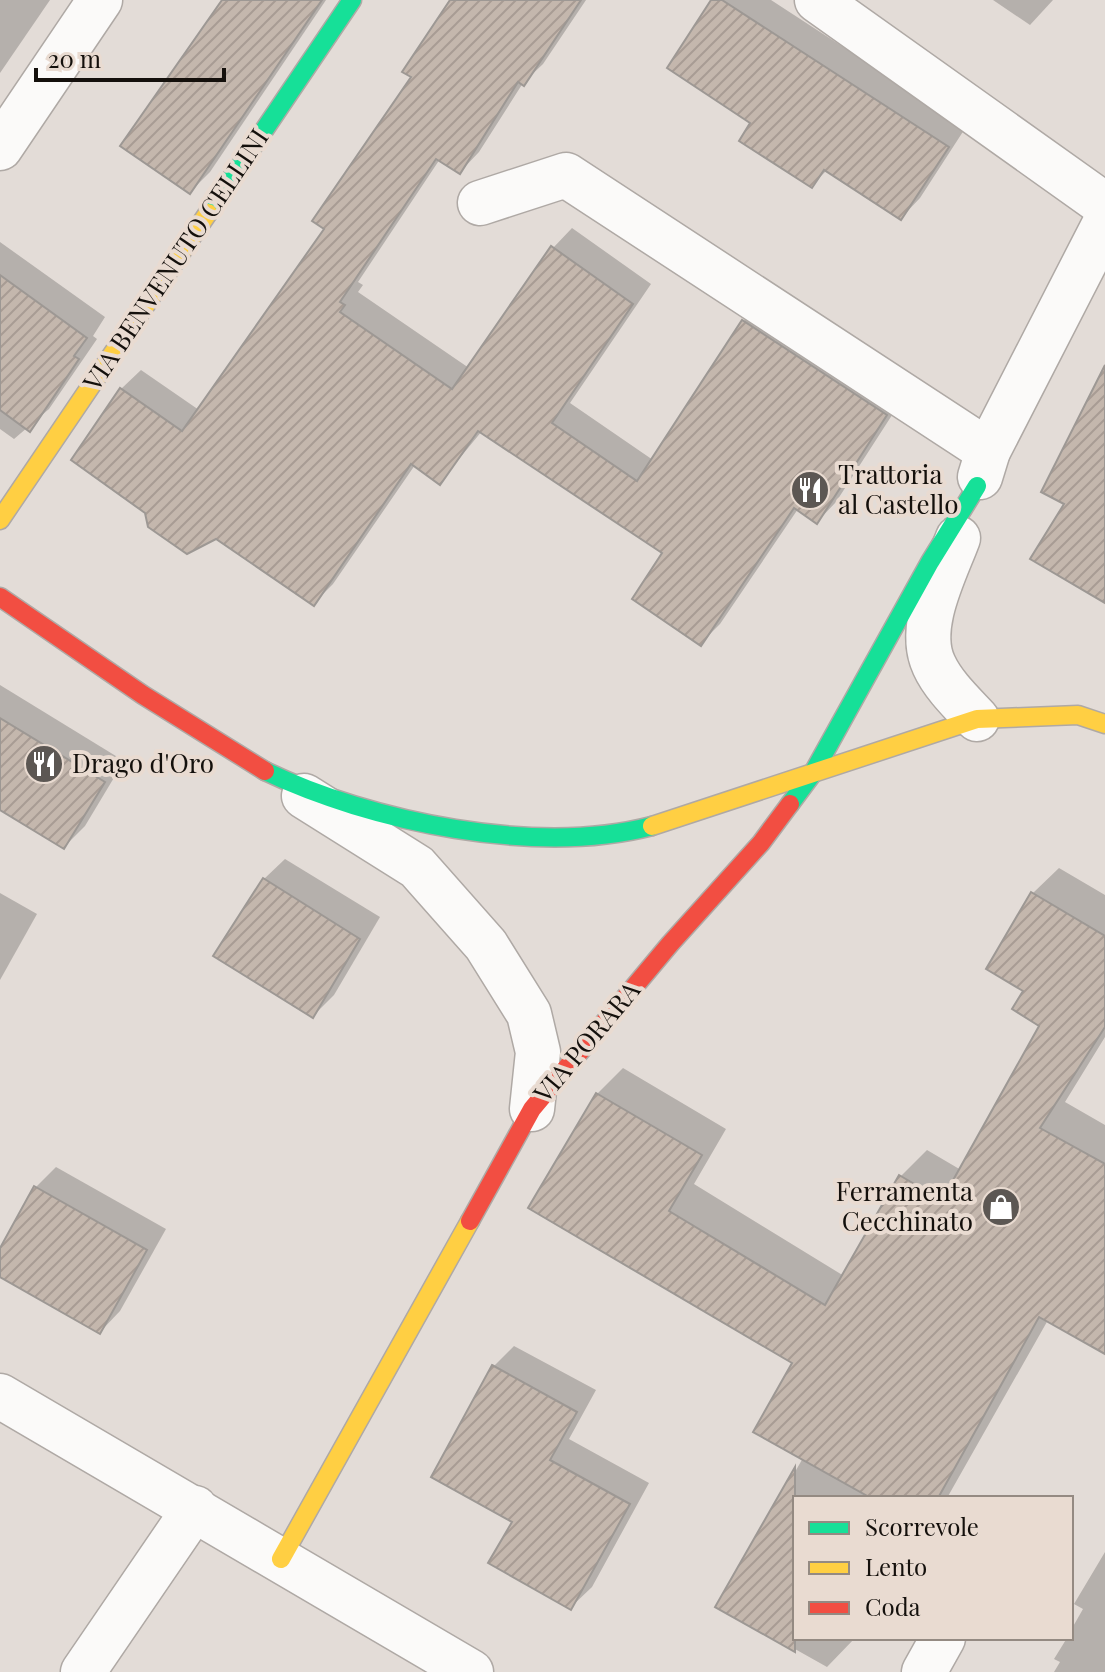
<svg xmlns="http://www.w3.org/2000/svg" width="1105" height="1672" viewBox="0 0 1105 1672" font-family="'Playfair Display',serif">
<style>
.shadow{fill:#0003}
.building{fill:url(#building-hatch);stroke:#9d9894;stroke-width:2}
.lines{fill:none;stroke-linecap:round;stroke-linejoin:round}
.street-casing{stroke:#afa9a5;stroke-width:47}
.fast-casing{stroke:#afa9a5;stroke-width:21}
.slow-casing{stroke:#afa9a5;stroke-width:21}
.jam-casing{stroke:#afa9a5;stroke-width:21}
.street{stroke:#fbfaf9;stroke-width:44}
.fast{stroke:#16e098;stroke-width:18}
.slow{stroke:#ffcf43;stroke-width:18}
.jam{stroke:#f24e42;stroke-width:18}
.labels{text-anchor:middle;stroke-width:8;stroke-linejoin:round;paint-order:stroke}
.street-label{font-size:26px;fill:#14100c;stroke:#e9dbd1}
.poi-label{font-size:26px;fill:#14100c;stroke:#e9dbd1;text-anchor:start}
</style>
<defs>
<pattern id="building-hatch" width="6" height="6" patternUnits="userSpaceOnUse" patternTransform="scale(2)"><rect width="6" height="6" fill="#c4b7ad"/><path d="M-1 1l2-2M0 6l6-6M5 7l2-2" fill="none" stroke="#a89c94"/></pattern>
</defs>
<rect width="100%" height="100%" fill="#e3dcd7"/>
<g class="shadow">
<polygon points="0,0 50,0 0,73"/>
<polygon points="225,0 326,0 210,172 190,192"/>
<polygon points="459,0 586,0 543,64 523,83 479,152 460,172 440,159 358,282 363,285 358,292 469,368 553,248 572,228 651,284 570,403 653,460 744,321 763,302 905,395 836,502 817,522 798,509 720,624 701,643 665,553 482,431 440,482 415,465 333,584 313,604 121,389 141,370 199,410 327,229"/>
<polygon points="714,0 771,0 966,127 920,198 901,218 827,170 812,185 753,122"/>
<polygon points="993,0 1053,0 1030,25"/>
<polygon points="0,242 105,317 93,336 97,339 49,409 14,439 0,429"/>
<polygon points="0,685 124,761 85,826 64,847 0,808"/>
<polygon points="285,859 380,917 334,995 313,1016 264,879"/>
<polygon points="1059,868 1105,895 1105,1037 1065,1102 1105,1125 1105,1352 1048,1320 947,1498 795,1498 795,1638 855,1638 827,1667 718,1606 803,1458 795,1363 531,1208 597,1094 623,1068 726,1129 694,1184 844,1276 901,1176 927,1150 961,1170 1042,1025 1026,990 1033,893"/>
<polygon points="0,893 37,914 0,980"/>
<polygon points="56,1167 166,1229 120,1311 100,1332 0,1275 0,1252 36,1187"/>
<polygon points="514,1346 596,1390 569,1439 649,1483 592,1587 571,1607 494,1366"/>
<polygon points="1105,1552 1105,1672 1054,1672 1060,1662 1054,1659 1067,1638 1071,1638 1071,1630 1083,1609 1074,1604"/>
</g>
<g class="building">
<polygon points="222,0 322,0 190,194 120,146"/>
<polygon points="450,0 581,0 524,86 518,82 460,174 436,159 340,302 345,305 340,312 452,389 551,246 633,304 552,423 637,481 742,320 887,415 817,524 794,508 701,646 632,599 662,553 478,431 440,485 411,464 314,606 216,539 187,554 148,527 145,513 71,460 120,388 182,431 324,229 312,221 411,77 402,72"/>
<polygon points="711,0 722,0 949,147 901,220 824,170 812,188 739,141 750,123 667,68"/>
<polygon points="0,275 87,338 74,356 79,359 30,432 0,410"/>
<polygon points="1105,365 1105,603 1030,559 1064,504 1041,492"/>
<polygon points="0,718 105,782 64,849 0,810"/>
<polygon points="263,878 360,939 313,1018 213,956"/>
<polygon points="1031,892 1105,936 1105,1027 1040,1128 1105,1164 1105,1354 1039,1317 938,1498 871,1498 753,1432 792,1363 528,1208 596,1093 702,1155 669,1211 825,1305 899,1175 942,1200 1039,1026 1012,1009 1023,991 986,969"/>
<polygon points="34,1186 147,1250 100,1334 0,1277 0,1248"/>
<polygon points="492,1365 577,1412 550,1460 630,1504 571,1610 488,1563 512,1522 431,1477"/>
<polygon points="795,1467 795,1652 715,1607"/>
</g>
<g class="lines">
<defs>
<g id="street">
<polyline points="817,0 1105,205"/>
<polyline points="0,148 100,0"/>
<polyline points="480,203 566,175 988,451"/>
<polyline points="980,477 988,451 1105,223"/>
<path d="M958 538C945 573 916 627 934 665 943 685 962 703 977 719"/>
<polyline points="304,796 417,867 486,945 529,1014 538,1052 532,1109"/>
<polyline points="0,1396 471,1672"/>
<polyline points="83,1672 195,1508"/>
<polyline points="924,1672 943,1638"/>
</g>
<g id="fast">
<polyline points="208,213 352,0"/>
<path d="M265 771C371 822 537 856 652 826"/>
<polyline points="790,804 813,773 930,562 977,486"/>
</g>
<g id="slow">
<polyline points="0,520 208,213"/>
<polyline points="652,826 977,719 1078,715 1105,724"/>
<polyline points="281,1559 470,1221"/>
</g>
<g id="jam">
<polyline points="0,597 143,695 265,771"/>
<polyline points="470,1221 532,1109 670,944 761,843 790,804"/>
</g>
</defs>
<use href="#street" class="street-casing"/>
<use href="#fast" class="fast-casing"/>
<use href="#slow" class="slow-casing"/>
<use href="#jam" class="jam-casing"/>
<use href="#street" class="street"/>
<use href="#fast" class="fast"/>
<use href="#slow" class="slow"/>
<use href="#jam" class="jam"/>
</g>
<defs>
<symbol id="restaurant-disc" viewBox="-11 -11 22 22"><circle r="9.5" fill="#5c5753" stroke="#e9dbd1"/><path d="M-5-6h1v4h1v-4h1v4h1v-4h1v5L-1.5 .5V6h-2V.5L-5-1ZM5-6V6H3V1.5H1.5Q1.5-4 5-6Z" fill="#fff"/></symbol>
<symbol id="shop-disc" viewBox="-11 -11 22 22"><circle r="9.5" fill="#5c5753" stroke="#e9dbd1"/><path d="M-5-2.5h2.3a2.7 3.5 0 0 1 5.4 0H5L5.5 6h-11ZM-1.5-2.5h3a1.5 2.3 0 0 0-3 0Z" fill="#fff"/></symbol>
</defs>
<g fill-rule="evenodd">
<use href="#restaurant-disc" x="788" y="468" width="44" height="44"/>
<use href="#restaurant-disc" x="22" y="742" width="44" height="44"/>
<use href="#shop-disc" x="979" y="1185" width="44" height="44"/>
</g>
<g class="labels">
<g class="street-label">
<text transform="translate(176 260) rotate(-56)" y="9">VIA BENVENUTO CELLINI</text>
<text transform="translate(587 1042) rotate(-50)" y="9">VIA PORARA</text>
</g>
<g class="poi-label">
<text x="838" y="484">Trattoria<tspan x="838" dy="30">al Castello</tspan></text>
<text x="72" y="773">Drago d'Oro</text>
<text x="973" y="1201" text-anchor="end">Ferramenta<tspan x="973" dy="30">Cecchinato</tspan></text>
</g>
</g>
<rect x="793" y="1496" width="280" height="144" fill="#e9dbd1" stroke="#948a82" stroke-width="2"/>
<rect x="809" y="1522" width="40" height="12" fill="#16e098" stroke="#948a82" stroke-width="2"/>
<text x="865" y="1536" font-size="24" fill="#14100c">Scorrevole</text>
<rect x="809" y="1562" width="40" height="12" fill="#ffcf43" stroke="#948a82" stroke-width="2"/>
<text x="865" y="1576" font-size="24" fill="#14100c">Lento</text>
<rect x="809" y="1602" width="40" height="12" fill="#f24e42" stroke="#948a82" stroke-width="2"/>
<text x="865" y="1616" font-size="24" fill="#14100c">Coda</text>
<path d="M36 68v12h188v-12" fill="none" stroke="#14100c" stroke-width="4"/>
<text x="48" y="68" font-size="24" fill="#14100c" stroke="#e9dbd1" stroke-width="6" paint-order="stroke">20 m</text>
</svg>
